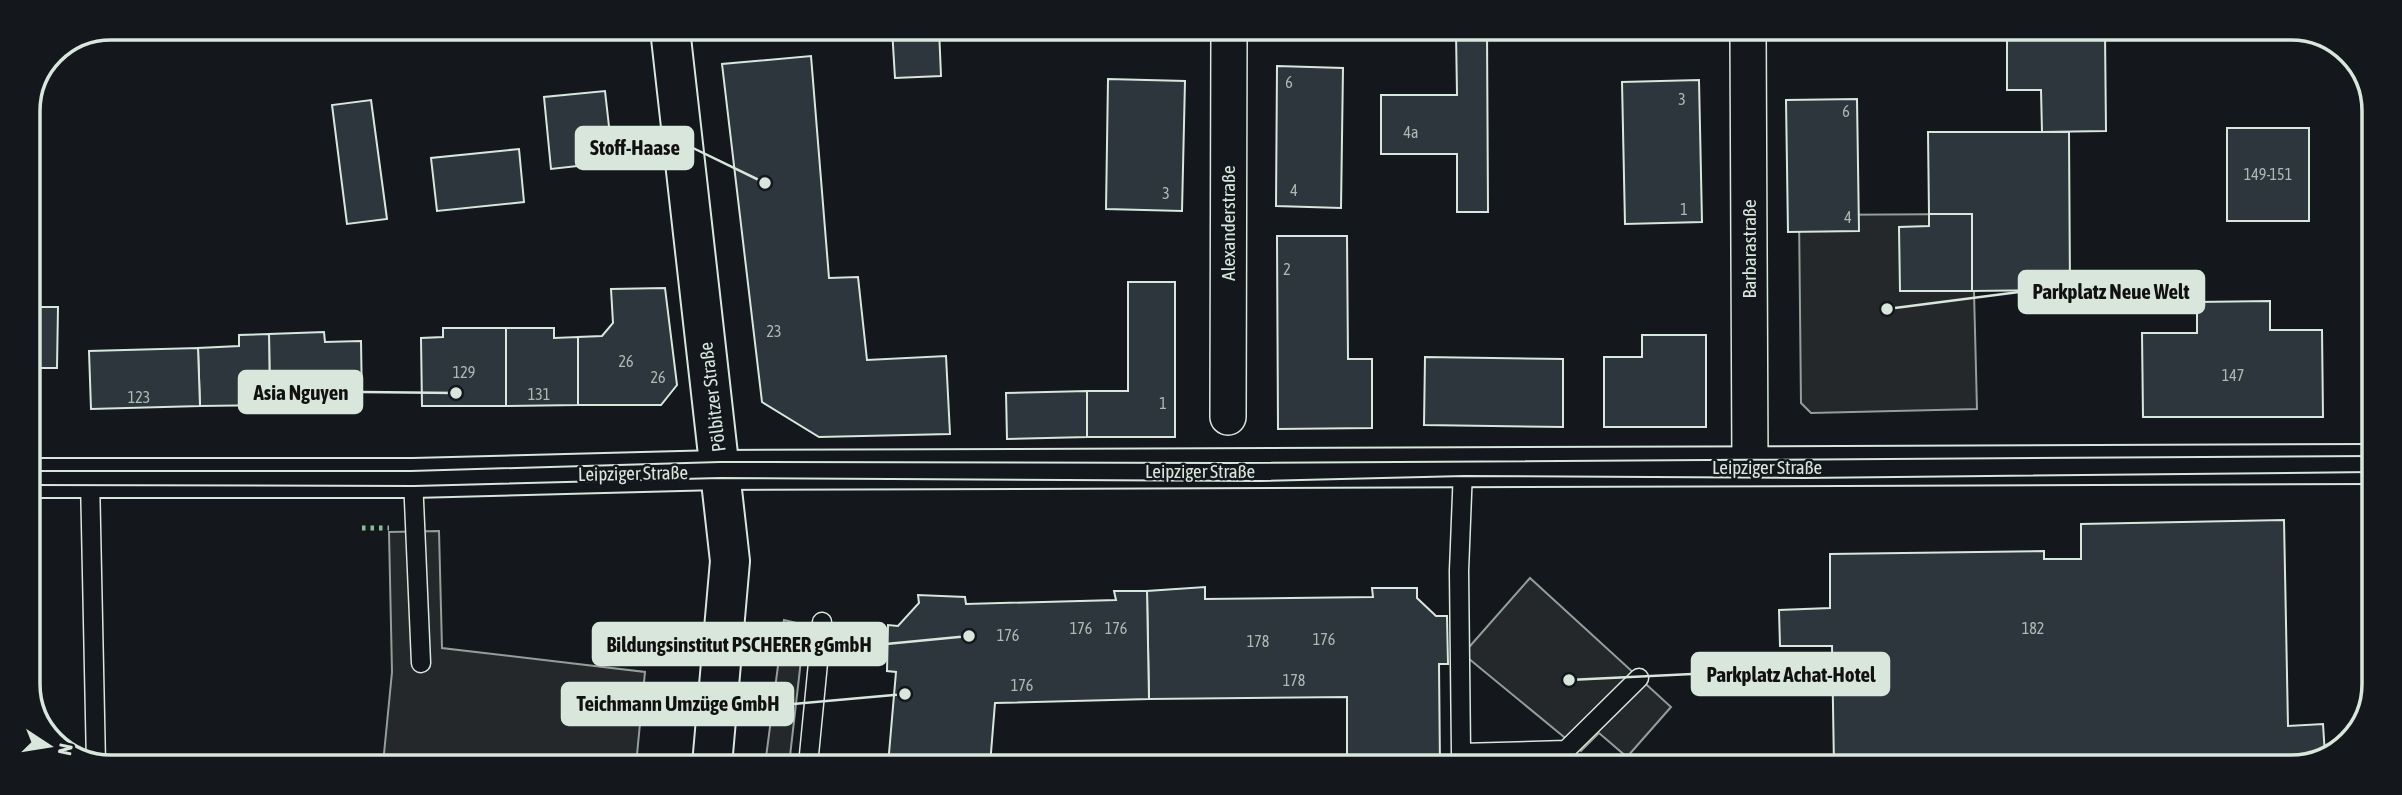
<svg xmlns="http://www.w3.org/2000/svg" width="2402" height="795" viewBox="0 0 2402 795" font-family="'Asap Condensed',sans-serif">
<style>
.parking{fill:#24282b;stroke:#939e99;stroke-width:2}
.building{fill:#2c363c;stroke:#d8e6dc;stroke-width:2}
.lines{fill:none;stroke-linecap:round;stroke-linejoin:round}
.service-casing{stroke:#d8e6dc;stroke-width:21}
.minor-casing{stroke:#d8e6dc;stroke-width:38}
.tertiary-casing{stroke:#d8e6dc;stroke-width:42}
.service{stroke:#14181c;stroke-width:18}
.minor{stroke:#14181c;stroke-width:35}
.tertiary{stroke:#14181c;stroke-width:38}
.tram{stroke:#d8e6dc;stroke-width:2}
.hedge{stroke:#8ac095;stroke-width:5;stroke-dasharray:3.5 5;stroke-linecap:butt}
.labels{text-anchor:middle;stroke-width:5;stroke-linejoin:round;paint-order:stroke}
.number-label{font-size:16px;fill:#adbab4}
.street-label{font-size:19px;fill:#d8e6dc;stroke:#14181c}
.rim{fill:none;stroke:#d8e6dc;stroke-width:3.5}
.leader{fill:none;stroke:#d8e6dc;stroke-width:2.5}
.callout-dot{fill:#d8e6dc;stroke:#14181c;stroke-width:2.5}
.callout{fill:#d8e6dc;stroke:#d8e6dc;stroke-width:2.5}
.callout-label{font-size:21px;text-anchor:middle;font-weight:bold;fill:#111}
</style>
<rect width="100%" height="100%" fill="#14181c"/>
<g class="parking">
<polygon points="1972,214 1977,409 1811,413 1801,403 1799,215"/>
<polygon points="439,531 442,648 645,672 636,765 383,764 392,672 389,532"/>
<polygon points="1530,578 1671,707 1627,757 1599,733 1581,751 1463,654"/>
<polygon points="784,620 805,625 789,765 765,765"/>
</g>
<g class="building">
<polygon points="892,29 939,29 941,76 895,78"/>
<polygon points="1621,30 1701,30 1701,35 1621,34"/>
<polygon points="1487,31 1488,212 1457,212 1457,154 1381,154 1381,95 1457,95 1456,32"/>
<polygon points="2105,33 2106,131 2042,132 2041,90 2007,90 2007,34"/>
<polygon points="811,56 829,278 858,277 867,360 946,356 950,434 819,437 762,402 722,64"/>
<polygon points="1277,66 1343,68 1341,208 1276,206"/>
<polygon points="1108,79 1185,81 1182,211 1106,209"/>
<polygon points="1699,80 1702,222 1625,224 1622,82"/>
<polygon points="605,91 613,162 551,169 544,97"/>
<polygon points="1857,99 1859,231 1788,232 1786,100"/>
<polygon points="371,100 387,219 347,224 332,105"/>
<rect x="2227" y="128" width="82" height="93"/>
<polygon points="1928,132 2069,132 2070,290 1972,291 1972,214 1929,214"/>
<polygon points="519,149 524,202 437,211 431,158"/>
<polygon points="1929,214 1972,214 1972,291 1900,291 1899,227 1929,226"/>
<polygon points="1277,236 1347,236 1348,359 1372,359 1372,428 1278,429"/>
<polygon points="1128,282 1175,282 1175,437 1087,437 1087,391 1128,391"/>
<polygon points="665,288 677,385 661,405 578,405 578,337 602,336 613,323 611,289"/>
<polygon points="2270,301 2270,330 2322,330 2323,417 2143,417 2142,333 2197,333 2197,302"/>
<polygon points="28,307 58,307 57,368 28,368"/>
<polygon points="443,328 506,328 506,406 422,406 421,338 443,337"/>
<polygon points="506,328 554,328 554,338 578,337 578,405 506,406"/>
<polygon points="324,332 325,342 361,341 362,402 270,405 269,334"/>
<polygon points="269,334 270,405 200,406 198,348 239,346 239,335"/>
<polygon points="1642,335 1706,335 1706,427 1604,427 1604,357 1642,357"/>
<polygon points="198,348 200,406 91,409 89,351"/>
<polygon points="1425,357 1563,359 1563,427 1424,425"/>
<polygon points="1087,391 1087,437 1007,439 1006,393"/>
<polygon points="2284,520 2288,726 2323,724 2325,755 2291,767 1834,766 1832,646 1780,646 1779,610 1830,608 1830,554 2044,551 2044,559 2081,559 2081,524"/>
<polygon points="1205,587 1205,599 1373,597 1372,588 1417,588 1417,598 1436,616 1447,616 1448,664 1439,664 1440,766 1347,766 1347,697 1149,699 1147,591"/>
<polygon points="1114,591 1147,591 1149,699 995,703 990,765 888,765 896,672 887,671 888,625 898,626 919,603 918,595 965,597 966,604 1116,600"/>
</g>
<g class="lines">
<defs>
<g id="service">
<polyline points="1463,469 1459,571 1461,753 1566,750 1639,678"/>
<polyline points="90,478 96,764"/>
<polyline points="413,478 421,663"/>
<polyline points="808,765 822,622"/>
</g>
<g id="minor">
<polyline points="1748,30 1750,467"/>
<polyline points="1228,417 1229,30"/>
</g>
<g id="tertiary">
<polyline points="670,29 730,561 712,765"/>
<polyline points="28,478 413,478 719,470 2372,464"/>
</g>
</defs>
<use href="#service" class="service-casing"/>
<use href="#minor" class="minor-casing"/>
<use href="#tertiary" class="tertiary-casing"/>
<use href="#service" class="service"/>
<use href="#minor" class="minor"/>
<use href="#tertiary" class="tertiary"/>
<g class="tram">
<polyline points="28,471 411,471 720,462 1226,463 2372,456"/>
<polyline points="28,485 414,486 720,478 1260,481 1464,476 1804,478 2372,472"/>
</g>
<polyline class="hedge" points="362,528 389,528"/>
</g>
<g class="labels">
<g class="number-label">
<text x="1289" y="88">6</text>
<text x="1682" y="105">3</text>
<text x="1846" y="117">6</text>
<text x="1411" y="138">4a</text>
<text x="2268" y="180">149-151</text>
<text x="1294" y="196">4</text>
<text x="1166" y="199">3</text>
<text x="1684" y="215">1</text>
<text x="1848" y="223">4</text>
<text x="1287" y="275">2</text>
<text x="774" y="337">23</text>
<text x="626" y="367">26</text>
<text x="464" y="378">129</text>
<text x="2233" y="381">147</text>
<text x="658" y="383">26</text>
<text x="539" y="400">131</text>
<text x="139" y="403">123</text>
<text x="1163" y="409">1</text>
<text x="1081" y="634">176</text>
<text x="1116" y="634">176</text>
<text x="2033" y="634">182</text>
<text x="1008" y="641">176</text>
<text x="1324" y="645">176</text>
<text x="1258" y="647">178</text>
<text x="1294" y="686">178</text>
<text x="1022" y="691">176</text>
</g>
<g class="street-label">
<text transform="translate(1228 223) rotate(-90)" y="7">Alexanderstraße</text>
<text transform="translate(1749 249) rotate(-90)" y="7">Barbarastraße</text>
<text transform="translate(712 397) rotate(-97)" y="7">Pölbitzer Straße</text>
<text x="1767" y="474">Leipziger Straße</text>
<text x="1200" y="478">Leipziger Straße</text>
<text transform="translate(633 473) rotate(-1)" y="7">Leipziger Straße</text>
</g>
</g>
<path d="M0 0H2402V795H0ZM111 40H2291A71 71 0 0 1 2362 111V684A71 71 0 0 1 2291 755H111A71 71 0 0 1 40 684V111A71 71 0 0 1 111 40Z" fill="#14181c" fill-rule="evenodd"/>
<path class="rim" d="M111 40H2291A71 71 0 0 1 2362 111V684A71 71 0 0 1 2291 755H111A71 71 0 0 1 40 684V111A71 71 0 0 1 111 40Z"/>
<path class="leader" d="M765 183L693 148M1887 309L2019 292M456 393L362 392M969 636L886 644M1569 680L1692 674M905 694L793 704"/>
<g class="callout-dot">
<circle cx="765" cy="183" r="7"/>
<circle cx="1887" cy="309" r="7"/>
<circle cx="456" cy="393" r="7"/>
<circle cx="969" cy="636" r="7"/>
<circle cx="1569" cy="680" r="7"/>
<circle cx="905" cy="694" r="7"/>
</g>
<g class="callout">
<rect x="576" y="127" width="117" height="42" rx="7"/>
<rect x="2019" y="271" width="185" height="42" rx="7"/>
<rect x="239" y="371" width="123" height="42" rx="7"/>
<rect x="593" y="623" width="293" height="42" rx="7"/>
<rect x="1692" y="653" width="197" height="42" rx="7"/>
<rect x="562" y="683" width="231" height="42" rx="7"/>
</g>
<g class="callout-label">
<text x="635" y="155">Stoff-Haase</text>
<text x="2111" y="299">Parkplatz Neue Welt</text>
<text x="301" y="400">Asia Nguyen</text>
<text x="739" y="652">Bildungsinstitut PSCHERER gGmbH</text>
<text x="1791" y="682">Parkplatz Achat-Hotel</text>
<text x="678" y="711">Teichmann Umzüge GmbH</text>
</g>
<g transform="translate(49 746) rotate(102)" stroke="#14181c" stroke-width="5" paint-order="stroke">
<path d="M0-5L12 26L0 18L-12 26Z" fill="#d8e6dc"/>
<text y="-10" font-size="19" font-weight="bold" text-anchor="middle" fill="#d8e6dc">N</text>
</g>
</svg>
